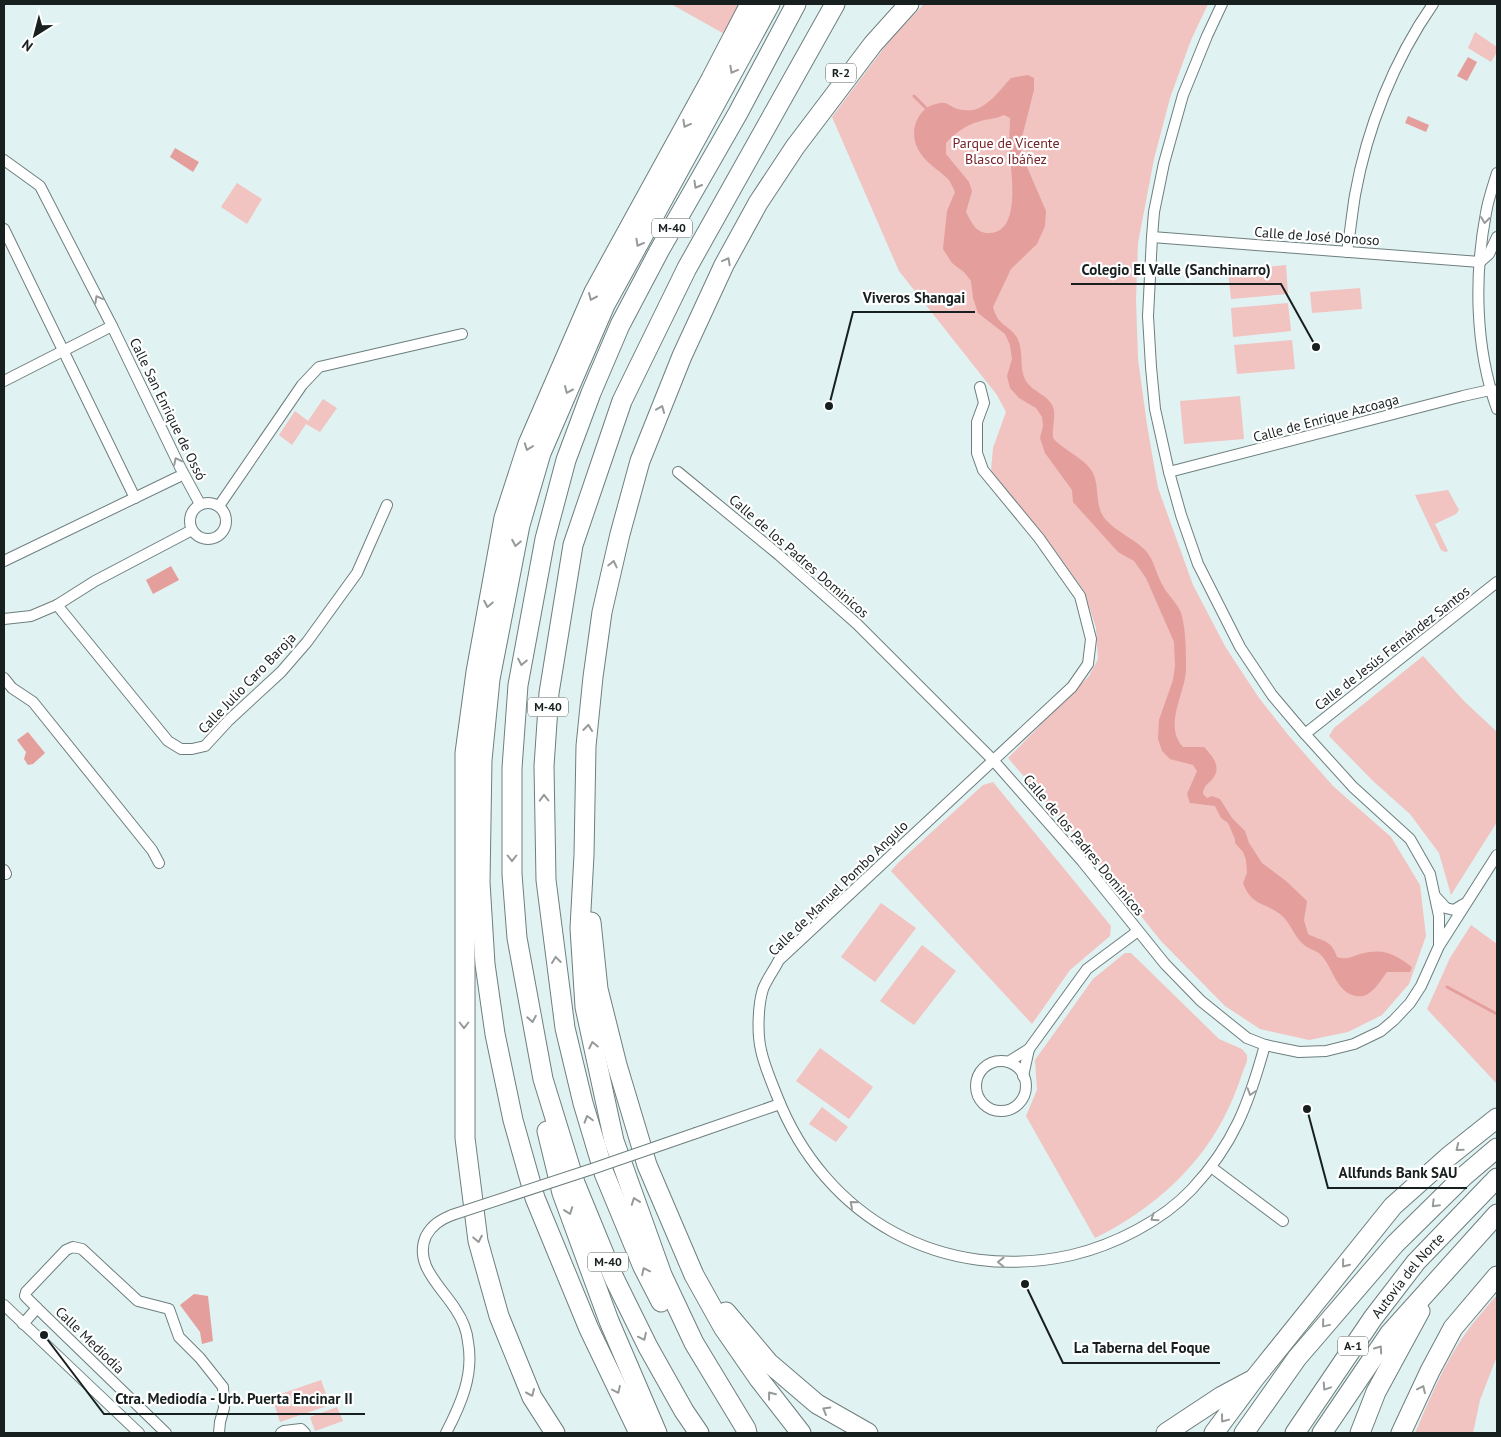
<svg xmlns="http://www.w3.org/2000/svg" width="1501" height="1437" viewBox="0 0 1501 1437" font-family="'PT Sans',sans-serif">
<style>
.green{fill:#f1c3c1}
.water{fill:#e49e9b;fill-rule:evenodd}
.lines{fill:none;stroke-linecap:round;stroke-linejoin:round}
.stream{stroke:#e49e9b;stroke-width:3}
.minor-casing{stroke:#6e7e7e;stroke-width:12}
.motorway-casing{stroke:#6e7e7e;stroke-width:21}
.minor{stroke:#fff;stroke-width:10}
.motorway{stroke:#fff;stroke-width:19}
.minor-bridge-casing{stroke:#6e7e7e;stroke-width:12;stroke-linecap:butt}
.minor-bridge{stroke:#fff;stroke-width:10}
.oneway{stroke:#979a9a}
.labels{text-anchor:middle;stroke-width:4.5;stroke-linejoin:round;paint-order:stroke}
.shield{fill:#fff;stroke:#5d6262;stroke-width:1}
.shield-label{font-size:12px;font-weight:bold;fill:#181f1f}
.park-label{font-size:14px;fill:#762429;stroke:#fff}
.street-label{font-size:14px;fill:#181f1f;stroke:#fff}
.leader{fill:none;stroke:#181f1f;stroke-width:2}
.callout-dot{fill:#181f1f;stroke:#fff;stroke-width:2}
.callout-label{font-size:15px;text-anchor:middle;font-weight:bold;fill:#181f1f;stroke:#fff;stroke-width:4.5;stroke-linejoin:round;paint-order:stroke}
</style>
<rect width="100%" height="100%" fill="#e0f2f2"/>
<g class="green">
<polygon points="671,4 745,4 728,36"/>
<polygon points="924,4 1208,4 1191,40 1170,98 1154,159 1138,243 1136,300 1138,359 1147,425 1158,488 1193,585 1226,648 1259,698 1289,736 1333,786 1391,837 1420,885 1426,936 1409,984 1382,1015 1348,1032 1309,1040 1260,1029 1225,1006 1161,941 1092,855 1008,758 1089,676 1098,659 1096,628 1084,591 1054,549 991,471 993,448 1006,412 997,395 899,271 832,117 890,40"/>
<polygon points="1475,32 1497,47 1497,52 1491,62 1468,48"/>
<polygon points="237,183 262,199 247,224 221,207"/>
<polygon points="1286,265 1288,294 1231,299 1228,270"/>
<polygon points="1360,288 1362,309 1312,313 1310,292"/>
<polygon points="1288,303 1291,331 1233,337 1231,308"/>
<polygon points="1292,340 1295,369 1237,374 1234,345"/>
<polygon points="1240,396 1244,439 1184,444 1180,401"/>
<polygon points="323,399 337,408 320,432 306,424 292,445 279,435 295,411 308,421"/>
<polygon points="1448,490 1459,510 1456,514 1435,524 1448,551 1445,552 1441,550 1415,495"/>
<polygon points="1423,656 1464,701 1497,732 1497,822 1451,895 1439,853 1410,814 1373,781 1329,736 1334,728"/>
<polygon points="993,782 1111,926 1110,936 1070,970 1032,1024 891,871 898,863 983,785"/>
<polygon points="881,903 916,928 875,982 841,957"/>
<polygon points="1471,925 1497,944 1497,1084 1427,1009 1450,958"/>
<polygon points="922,945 956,971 914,1025 880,1001"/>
<path d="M1125 953H1131L1219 1039 1242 1049 1247 1055V1061C1241 1076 1236 1093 1229 1107 1203 1165 1151 1211 1095 1238L1026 1116 1037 1090 1035 1060 1093 979Z"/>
<polygon points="820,1048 873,1087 849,1119 796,1081"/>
<polygon points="822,1107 848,1127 836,1142 809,1124"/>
<path d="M1497 1295V1356L1480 1400 1473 1433H1415C1429 1401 1443 1366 1463 1337 1473 1322 1485 1309 1497 1295Z"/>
<polygon points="321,1380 330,1405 280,1422 272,1397"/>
<polygon points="337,1407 343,1421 315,1431 310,1417"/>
</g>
<g class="water">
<polygon points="1468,57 1477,62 1467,81 1457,76"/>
<path d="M1028 75 1034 78V90L1022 137 1021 153 1046 211 1045 226 1037 244 1011 269 993 307C998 326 1006 323 1016 336 1025 350 1018 367 1026 381 1032 392 1052 396 1054 411 1055 419 1052 429 1053 438 1063 450 1086 459 1093 473 1100 487 1094 507 1106 520 1117 532 1134 539 1145 550 1154 559 1156 574 1162 584 1167 595 1177 602 1181 613 1186 629 1186 653 1186 670 1185 694 1163 725 1183 747H1204C1212 756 1221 765 1214 777 1210 783 1203 785 1203 794L1207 798 1212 796 1220 799 1232 818 1245 831 1249 843 1262 863 1286 881 1307 901 1304 920 1308 934C1323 942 1331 939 1337 957 1346 960 1351 957 1360 954 1383 948 1393 953 1412 967L1410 972H1387C1379 982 1371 999 1356 996 1336 992 1334 970 1322 956 1317 950 1308 949 1303 944 1293 935 1290 921 1280 914 1262 901 1252 906 1243 883L1247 873 1246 860 1243 852 1235 843V839L1228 823 1221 818 1215 806 1190 803 1187 794 1197 771 1193 765 1170 759 1162 751 1158 739 1159 720 1173 680 1175 666 1174 642 1146 578 1134 561 1118 552 1073 502 1072 490 1045 453 1040 438 1043 426 1042 417 1036 408 1019 398 1010 388 1007 376 1012 359 1010 345 1005 334 978 313 973 298 971 281 964 272 952 263 943 249 947 211 955 192C953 188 951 182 948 179 937 168 926 164 918 149 908 131 918 105 941 103 946 102 950 106 955 108 959 110 969 111 974 110 990 105 1000 90 1011 78ZM1004 115 1010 118C1010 128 1009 137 1009 146 1010 167 1023 231 990 233 976 234 972 223 966 212L972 191 969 182 946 154V143C957 131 968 124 984 120 992 119 997 118 1004 115Z"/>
<polygon points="1408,116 1429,125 1426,132 1405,123"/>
<polygon points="175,148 199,162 193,172 170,157"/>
<polygon points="171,566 179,580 153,594 146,580"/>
<polygon points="28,732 45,753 33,764 28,765 24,759 26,752 17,740"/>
<polygon points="194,1294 208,1296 213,1341 202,1344 200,1332 180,1305"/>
</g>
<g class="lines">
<g class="stream">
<polyline points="914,96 926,108 927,112"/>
<polyline points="1447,987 1497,1014"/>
</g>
<defs>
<g id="minor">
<polyline points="1222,4 1207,36 1183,95 1164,163 1154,212 1152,237 1148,316 1151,367 1155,409 1169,472 1181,515 1198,564 1240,647 1272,695 1305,734 1353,787 1410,839 1430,874 1439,916 1439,945"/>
<polyline points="4,160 40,186 112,326 180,467 200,504"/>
<path d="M1497 173C1493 186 1488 200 1486 213 1474 276 1475 348 1497 409"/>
<polyline points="4,229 135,498"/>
<polyline points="1152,237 1480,262 1489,254 1497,237"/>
<path d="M1347 252C1350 233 1352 214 1355 195 1367 128 1394 60 1433 4"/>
<polyline points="4,381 112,326"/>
<path d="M980 387 984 403 977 422V453L983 470 1039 538 1080 596 1091 639 1088 664 1072 687 779 960C774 970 767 979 763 989 758 1005 757 1033 761 1050 764 1065 771 1081 777 1096 825 1219 943 1284 1072 1255 1114 1245 1162 1221 1192 1189 1234 1144 1249 1103 1265 1045"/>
<polyline points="678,472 779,555 857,624 993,760 1082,861 1165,964 1201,1001 1247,1038 1265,1045 1299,1052 1326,1051 1354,1044 1381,1031 1394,1020 1410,1003 1421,986 1439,946 1497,855"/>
<polyline points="1169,472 1463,396 1490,390 1497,391"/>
<circle cx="208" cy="521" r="18"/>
<polyline points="219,506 302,385 319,367 462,334"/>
<polyline points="4,561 178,477"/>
<polyline points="57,605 168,741 181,749 192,749 205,746 229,720 281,672 307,642 357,573 387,505"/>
<polyline points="4,619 31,616 57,605 95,581 192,530"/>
<polyline points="4,678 12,688 33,702 152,850 159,863"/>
<polyline points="1305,734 1497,582"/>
<polyline points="4,870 6,874"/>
<polyline points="1435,896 1446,908 1454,910 1464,904"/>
<circle cx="1001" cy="1086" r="25"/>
<polyline points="1008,1062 1029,1049 1087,969 1138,931"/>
<polyline points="1023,1076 1029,1049"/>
<polyline points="696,1133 780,1104"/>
<polyline points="1211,1167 1283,1221"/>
<polyline points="4,1305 139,1433"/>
<polyline points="37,1308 25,1296 26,1292 66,1250 73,1247 82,1249 138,1301 169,1309 179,1337 200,1358 223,1387 224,1408 220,1422 219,1433"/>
<polyline points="23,1324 37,1308 166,1433"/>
<polyline points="281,1433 284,1431 301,1429 305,1433"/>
<path d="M446 1433C461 1404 474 1375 468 1342 467 1331 462 1319 456 1310 442 1287 413 1265 426 1236 432 1225 440 1220 452 1215"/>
</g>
<g id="motorway">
<polyline points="591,922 598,989 617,1065 647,1165 694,1275 723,1327 759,1379 801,1433"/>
<polyline points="547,1131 562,1193 609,1321 657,1433"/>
<polyline points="661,1302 643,1267 604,1173 583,1103 565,1028 546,880 544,766 549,693 573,545 622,401 687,268 835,4"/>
<polyline points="726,1312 769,1363 817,1404 868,1433"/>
<polyline points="555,1433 532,1397 499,1316 478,1241 465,1138 465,753 476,672 504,518 528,444 594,292 711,79 750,4"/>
<polyline points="639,1433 589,1329 535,1198 513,1120 495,1034 485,964 480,882 482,760 490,679 520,525 541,453 605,305 770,4"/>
<polyline points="699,1433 684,1411 648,1347 614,1278 575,1183 543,1079 517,938 512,874 512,768 518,685 545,539 566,460 591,393 620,325 659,251 738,113 796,4"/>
<polyline points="747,1433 746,1429 694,1343 662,1275 614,1141 585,1007 580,928 584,855 586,746 593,677 602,612 620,534 640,461 682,356 724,265 758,203 795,147 873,44 909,4"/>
<polyline points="1166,1433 1222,1396 1250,1381"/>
<polyline points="1214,1433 1254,1379 1393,1206 1448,1157 1497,1118"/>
<polyline points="1244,1433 1297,1358 1395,1244 1464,1176 1497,1148"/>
<path id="s1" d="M1295 1433 1373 1318 1416 1262 1497 1178"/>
<polyline points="1322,1433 1390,1333 1497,1214"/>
<polyline points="1360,1433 1376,1392 1420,1311"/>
<polyline points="1401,1433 1430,1371 1453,1328 1497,1276"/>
</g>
</defs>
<use href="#minor" class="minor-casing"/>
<use href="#motorway" class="motorway-casing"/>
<use href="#minor" class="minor"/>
<use href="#motorway" class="motorway"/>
<defs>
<polyline id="minor-bridge" points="452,1215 592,1169 696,1133"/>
</defs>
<use href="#minor-bridge" class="minor-bridge-casing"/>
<use href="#minor-bridge" class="minor-bridge"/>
</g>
<defs><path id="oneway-chevron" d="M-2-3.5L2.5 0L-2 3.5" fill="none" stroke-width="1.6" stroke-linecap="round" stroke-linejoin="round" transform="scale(1.25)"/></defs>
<g class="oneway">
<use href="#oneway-chevron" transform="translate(733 70) rotate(119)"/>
<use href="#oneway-chevron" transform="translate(686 124) rotate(119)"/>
<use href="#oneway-chevron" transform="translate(697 185) rotate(120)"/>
<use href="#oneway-chevron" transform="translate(1485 220) rotate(97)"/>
<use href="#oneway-chevron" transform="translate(639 243) rotate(119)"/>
<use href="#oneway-chevron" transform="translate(727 261) rotate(-62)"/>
<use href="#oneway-chevron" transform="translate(592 297) rotate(114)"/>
<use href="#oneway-chevron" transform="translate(98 299) rotate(-118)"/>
<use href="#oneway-chevron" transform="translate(568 390) rotate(114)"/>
<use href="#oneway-chevron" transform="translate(661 409) rotate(-68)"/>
<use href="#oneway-chevron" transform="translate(528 447) rotate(110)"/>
<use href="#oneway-chevron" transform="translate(177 461) rotate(-116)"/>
<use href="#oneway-chevron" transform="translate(516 543) rotate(101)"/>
<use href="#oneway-chevron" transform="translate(613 564) rotate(-77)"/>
<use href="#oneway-chevron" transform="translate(488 604) rotate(101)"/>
<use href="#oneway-chevron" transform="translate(522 662) rotate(101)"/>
<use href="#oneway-chevron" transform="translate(588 728) rotate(-84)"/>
<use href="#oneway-chevron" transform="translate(544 798) rotate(-91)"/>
<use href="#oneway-chevron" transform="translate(512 858) rotate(90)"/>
<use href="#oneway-chevron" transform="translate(556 960) rotate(-97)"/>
<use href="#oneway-chevron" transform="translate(532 1019) rotate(80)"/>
<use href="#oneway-chevron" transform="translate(464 1025) rotate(90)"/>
<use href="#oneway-chevron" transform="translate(593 1045) rotate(-102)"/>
<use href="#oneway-chevron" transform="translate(1251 1092) rotate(108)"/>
<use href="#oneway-chevron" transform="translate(588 1119) rotate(-106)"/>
<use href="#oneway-chevron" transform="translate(1459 1148) rotate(141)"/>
<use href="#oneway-chevron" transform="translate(635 1201) rotate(-110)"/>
<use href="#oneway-chevron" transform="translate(853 1204) rotate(-139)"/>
<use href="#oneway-chevron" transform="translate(1435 1204) rotate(135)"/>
<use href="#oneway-chevron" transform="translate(569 1211) rotate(70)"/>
<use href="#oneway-chevron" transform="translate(1154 1218) rotate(147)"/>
<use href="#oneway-chevron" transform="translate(478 1239) rotate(79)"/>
<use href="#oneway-chevron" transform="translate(1001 1262) rotate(-179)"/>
<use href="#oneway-chevron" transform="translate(1345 1264) rotate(129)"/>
<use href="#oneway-chevron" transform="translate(645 1271) rotate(-116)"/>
<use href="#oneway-chevron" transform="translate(1325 1324) rotate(130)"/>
<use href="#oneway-chevron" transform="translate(643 1337) rotate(64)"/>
<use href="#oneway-chevron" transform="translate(1379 1349) rotate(-55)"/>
<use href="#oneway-chevron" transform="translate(1326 1387) rotate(124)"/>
<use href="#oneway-chevron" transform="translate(1422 1389) rotate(-65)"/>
<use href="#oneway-chevron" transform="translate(617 1390) rotate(65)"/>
<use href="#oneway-chevron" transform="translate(531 1393) rotate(66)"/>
<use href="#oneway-chevron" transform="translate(771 1395) rotate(-128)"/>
<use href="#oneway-chevron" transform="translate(826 1410) rotate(-150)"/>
<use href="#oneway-chevron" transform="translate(1224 1419) rotate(127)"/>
</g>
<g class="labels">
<g class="shield">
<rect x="826" y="63.5" width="30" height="19" rx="4"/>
<rect x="652" y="218.5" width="40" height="19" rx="4"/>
<rect x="528" y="697.5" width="40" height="19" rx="4"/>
<rect x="588" y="1252.5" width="40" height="19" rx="4"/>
<rect x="1338" y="1336.5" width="30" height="19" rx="4"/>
</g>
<g class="shield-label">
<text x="841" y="77">R-2</text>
<text x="672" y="232">M-40</text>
<text x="548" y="711">M-40</text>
<text x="608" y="1266">M-40</text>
<text x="1353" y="1350">A-1</text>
</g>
<g class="park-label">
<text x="1006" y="148">Parque de Vicente<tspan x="1006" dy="16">Blasco Ibáñez</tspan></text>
</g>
<g class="street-label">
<text transform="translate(1317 236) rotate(4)" y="5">Calle de José Donoso</text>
<text transform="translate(168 409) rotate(64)" y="5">Calle San Enrique de Ossó</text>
<text transform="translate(1326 418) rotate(-15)" y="5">Calle de Enrique Azcoaga</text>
<text transform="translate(799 556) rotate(41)" y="5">Calle de los Padres Dominicos</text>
<text transform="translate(1392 648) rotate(-38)" y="5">Calle de Jesús Fernández Santos</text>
<text transform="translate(247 683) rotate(-46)" y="5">Calle Julio Caro Baroja</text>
<text transform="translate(1084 845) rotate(50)" y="5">Calle de los Padres Dominicos</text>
<text transform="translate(838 888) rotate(-44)" y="5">Calle de Manuel Pombo Angulo</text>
<text dy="5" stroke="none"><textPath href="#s1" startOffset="194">Autovía del Norte</textPath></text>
<text transform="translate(90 1340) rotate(44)" y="5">Calle Mediodía</text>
</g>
</g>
<path class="leader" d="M1316 347L1281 284H1071M829 406L853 312H975M1307 1109L1328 1188H1467M1025 1284L1063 1363H1220M44 1335L104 1414H365"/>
<g class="callout-dot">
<circle cx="1316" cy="347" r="5"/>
<circle cx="829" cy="406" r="5"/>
<circle cx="1307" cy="1109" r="5"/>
<circle cx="1025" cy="1284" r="5"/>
<circle cx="44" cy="1335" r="5"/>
</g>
<g class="callout-label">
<text x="1176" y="275">Colegio El Valle (Sanchinarro)</text>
<text x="914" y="303">Viveros Shangai</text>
<text x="1398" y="1178">Allfunds Bank SAU</text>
<text x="1142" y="1353">La Taberna del Foque</text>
<text x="234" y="1404">Ctra. Mediodía - Urb. Puerta Encinar II</text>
</g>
<rect width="1501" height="1437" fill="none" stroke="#181f1f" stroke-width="10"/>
<g transform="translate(35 35) rotate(216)" stroke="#ffffff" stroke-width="4" paint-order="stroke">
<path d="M0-4L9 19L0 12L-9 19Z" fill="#181f1f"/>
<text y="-8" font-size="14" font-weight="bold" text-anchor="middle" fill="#181f1f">N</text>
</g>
</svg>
